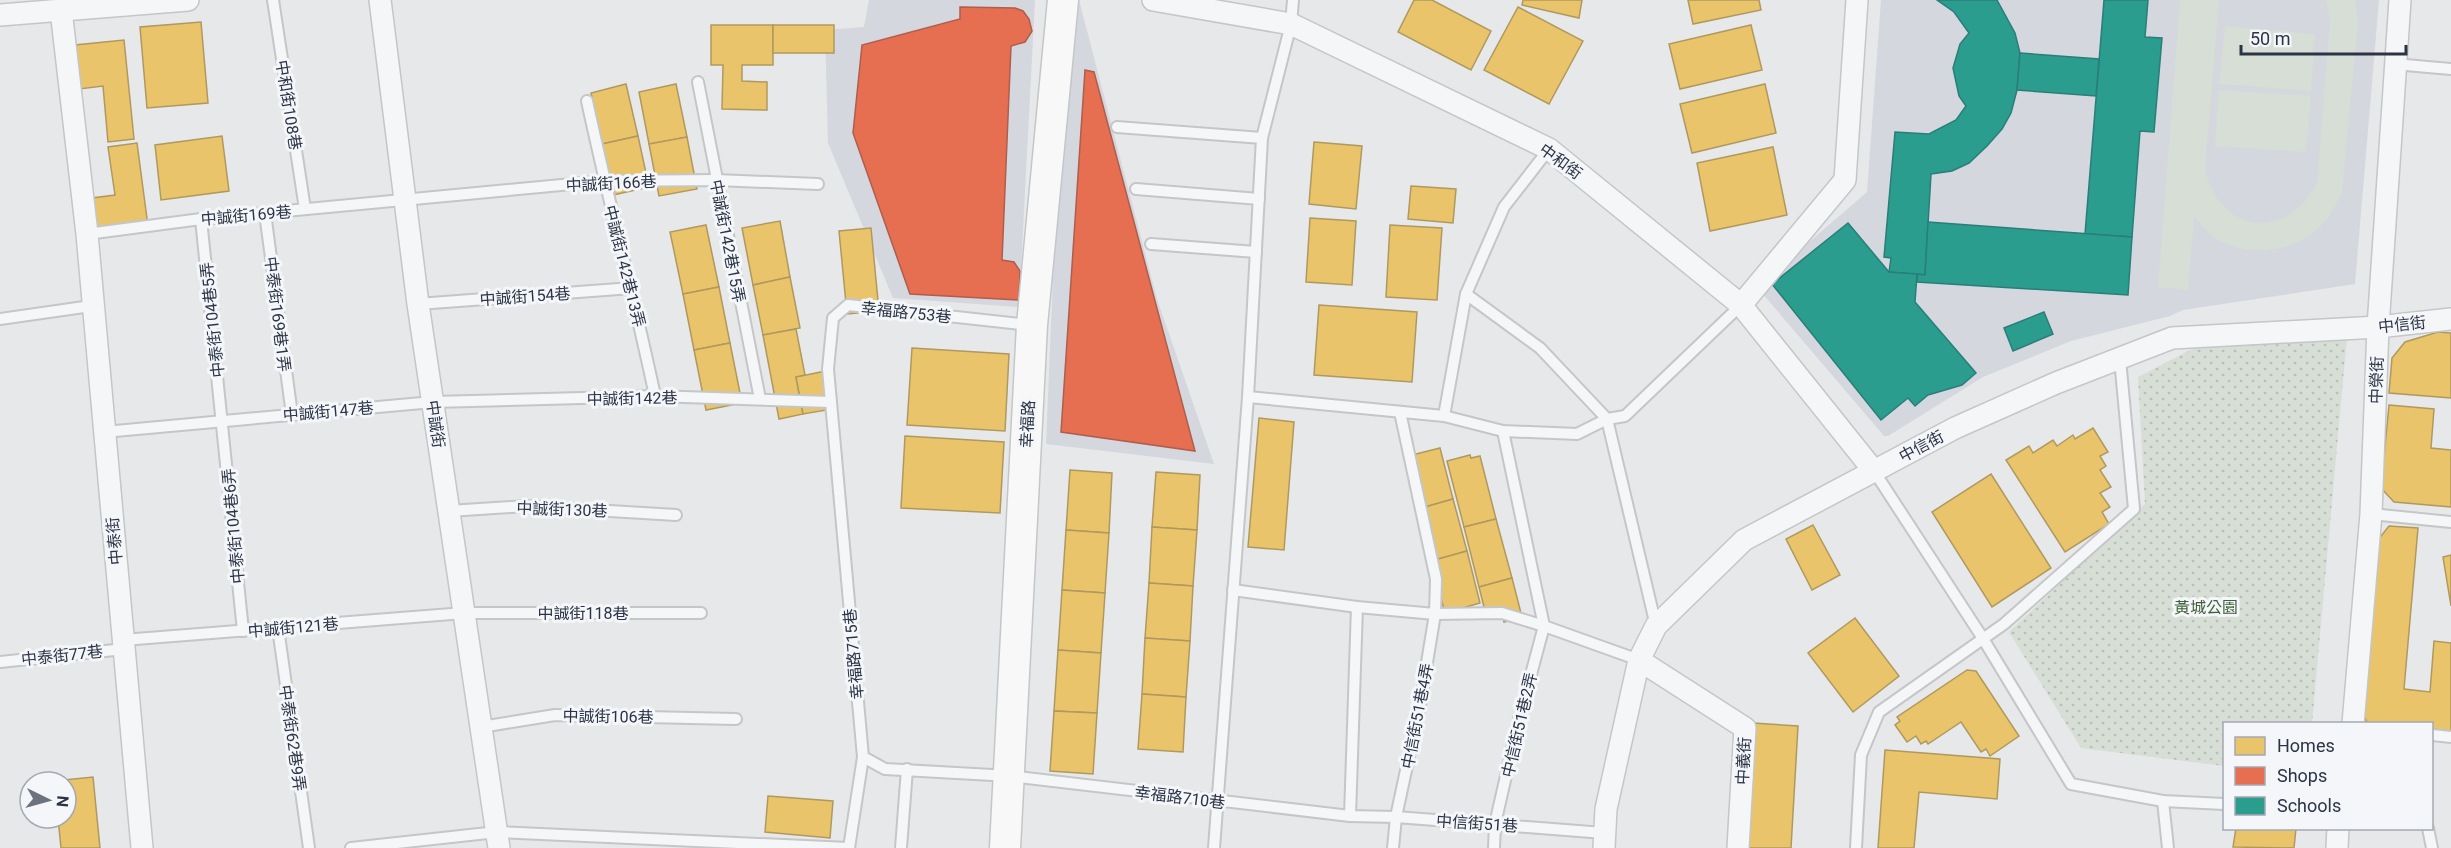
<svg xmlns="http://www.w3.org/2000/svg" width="2451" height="848" viewBox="0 0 2451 848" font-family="Roboto,'Noto Sans TC',sans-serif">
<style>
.built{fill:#d4d7dd}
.grass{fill:#d6ded6}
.park{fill:url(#park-dots)}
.homes{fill:#e9c46a;stroke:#b0995f;stroke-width:1.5}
.shops{fill:#e76f51;stroke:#af5d4d;stroke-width:1.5}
.schools{fill:#2a9d8f;stroke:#2a7e79;stroke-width:1.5}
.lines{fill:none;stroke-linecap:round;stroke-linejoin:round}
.lane-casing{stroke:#c4c6c8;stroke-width:14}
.street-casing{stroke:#c4c6c8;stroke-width:24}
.secondary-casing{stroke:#c4c6c8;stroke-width:33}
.lane{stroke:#f5f6f7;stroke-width:10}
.street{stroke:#f5f6f7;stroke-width:21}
.secondary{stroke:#f8f8f8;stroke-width:30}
.labels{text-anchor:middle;stroke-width:6;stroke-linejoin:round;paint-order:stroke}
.street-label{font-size:16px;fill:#2b3445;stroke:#f4f6f9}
.park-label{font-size:16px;fill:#3f6138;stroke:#f4f6f9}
</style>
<defs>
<pattern id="park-dots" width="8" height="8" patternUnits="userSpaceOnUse" patternTransform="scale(1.5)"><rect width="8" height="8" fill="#d6ded6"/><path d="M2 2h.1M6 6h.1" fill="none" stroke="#b8bfb9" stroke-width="1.8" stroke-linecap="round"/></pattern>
</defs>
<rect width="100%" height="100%" fill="#e6e8ea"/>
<g class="built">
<polygon points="869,0 1035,0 1019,307 893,298 828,143 825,30 864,27"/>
<polygon points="1075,0 1079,0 1157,299 1214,464 1046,444 1064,13"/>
<polygon points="1881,0 2379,0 2355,284 2183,310 2170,316 2071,341 1983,377 1888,436 1884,436 1757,287 1867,192"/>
</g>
<g class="grass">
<path d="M2180 0H2219L2205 169C2220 234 2286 242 2317 183L2330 20 2326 0H2355L2358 23 2342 192C2338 200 2334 209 2329 216 2305 251 2252 260 2217 239 2207 233 2201 224 2194 216L2188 290 2158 287Z"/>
<polygon points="2225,26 2315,34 2311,91 2219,84"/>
<polygon points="2219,90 2311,96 2306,152 2215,146"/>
</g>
<polygon class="park" points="2347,336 2312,723 2224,724 2224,766 2081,748 2009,632 2145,504 2138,377 2196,347"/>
<g class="homes">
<polygon points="1414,0 1432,0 1491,31 1471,70 1398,32"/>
<polygon points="1523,0 1582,0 1579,18 1522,5"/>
<polygon points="1688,0 1759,0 1761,10 1693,24"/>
<polygon points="1518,7 1583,41 1549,104 1484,70"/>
<polygon points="201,22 208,103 147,108 140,27"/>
<polygon points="711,25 773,25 773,65 742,65 742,81 767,82 767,110 722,109 723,65 711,65"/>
<rect x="773" y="25" width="61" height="28"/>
<polygon points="1751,25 1762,70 1680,89 1669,44"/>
<polygon points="124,40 134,139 108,142 103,86 79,89 75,45"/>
<polygon points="626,84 638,136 602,144 591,93"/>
<polygon points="676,84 687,137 649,144 639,92"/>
<polygon points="1765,84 1776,133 1692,153 1680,104"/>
<polygon points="222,136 229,191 161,200 155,145"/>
<polygon points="638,136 649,187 613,195 602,144"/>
<polygon points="687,137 697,189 659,196 649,144"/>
<polygon points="1314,142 1362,146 1356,209 1309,204"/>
<polygon points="137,143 148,226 89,235 84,199 115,195 108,147"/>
<polygon points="1773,147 1787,215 1710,231 1697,163"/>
<polygon points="1411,186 1456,189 1453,223 1408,219"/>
<polygon points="1310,218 1356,221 1352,285 1306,282"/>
<polygon points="780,221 790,277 753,285 742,228"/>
<polygon points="706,225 719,287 683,294 670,232"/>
<polygon points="1390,225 1442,228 1437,300 1386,297"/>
<polygon points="871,228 879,311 847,314 839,231"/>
<polygon points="790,277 800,328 763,335 753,285"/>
<polygon points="719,287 730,343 694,350 683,294"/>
<polygon points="1319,305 1417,312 1412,382 1314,375"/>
<polygon points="796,329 805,375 796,377 803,414 779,419 763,335"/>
<polygon points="2438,332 2451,333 2451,398 2389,393 2392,358 2405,342"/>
<polygon points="730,343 742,403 706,410 694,350"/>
<polygon points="912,348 1009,354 1005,431 907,425"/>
<polygon points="826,371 833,409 803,414 796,377"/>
<polygon points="2389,405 2434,409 2431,448 2451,450 2451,507 2394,502 2381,488"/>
<polygon points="1259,418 1294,422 1284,550 1248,547"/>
<polygon points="2093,428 2108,452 2100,456 2106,466 2100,470 2111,487 2100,493 2110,507 2102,512 2109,524 2065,552 2006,460 2029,446 2033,453 2053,440 2057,446 2073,435 2075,439"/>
<polygon points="905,436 1004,442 1000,513 901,508"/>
<polygon points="1440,448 1453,499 1418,509 1404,457"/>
<polygon points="1470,455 1471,458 1480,456 1496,519 1464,527 1447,461"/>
<polygon points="1070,470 1112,473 1109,533 1066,530"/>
<polygon points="1156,472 1200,475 1197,530 1152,527"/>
<polygon points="1991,474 2051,568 1992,607 1932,512"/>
<polygon points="1453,499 1467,551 1431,561 1418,509"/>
<polygon points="1496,519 1512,578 1479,587 1464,527"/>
<polygon points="1813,525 1840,575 1812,590 1786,539"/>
<polygon points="2389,526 2418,528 2404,689 2430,692 2434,641 2451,643 2451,731 2432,729 2432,724 2368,724 2361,710 2377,541"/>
<polygon points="1152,527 1197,530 1193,586 1149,583"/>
<polygon points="1066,530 1109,533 1105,593 1062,590"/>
<polygon points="1467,551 1480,603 1445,613 1431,561"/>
<polygon points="2451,555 2451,606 2443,557"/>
<polygon points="1512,578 1522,617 1504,622 1503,617 1496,619 1494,609 1485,611 1479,587"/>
<polygon points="1149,583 1193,586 1190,641 1145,638"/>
<polygon points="1062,590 1105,593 1101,653 1058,650"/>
<polygon points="1855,618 1899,676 1853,712 1808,653"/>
<polygon points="1145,638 1190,641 1186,697 1142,694"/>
<polygon points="1058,650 1101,653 1097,713 1054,711"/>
<polygon points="1967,670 1976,671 2019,736 1990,756 1986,749 1981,752 1961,722 1928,744 1926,741 1921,744 1916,736 1907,742 1895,725 1900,721 1897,717"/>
<polygon points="1142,694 1186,697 1183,752 1138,749"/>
<polygon points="1054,711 1097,713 1093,774 1050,771"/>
<polygon points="1753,723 1798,726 1791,848 1746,848"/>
<polygon points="1885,750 2000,759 1997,799 1919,792 1914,848 1878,848"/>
<polygon points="93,777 100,848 61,848 58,818 66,818 66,782 54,781"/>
<polygon points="768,796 833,801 830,838 765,832"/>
<polygon points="2236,828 2296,828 2294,848 2233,847"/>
</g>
<g class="shops">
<polygon points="960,7 1015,8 1023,11 1029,19 1032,31 1025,42 1011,46 1002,260 1014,262 1020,271 1019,300 910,294 853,133 862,45 960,19"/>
<polygon points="1085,70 1094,72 1195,451 1061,432"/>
</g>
<g class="schools">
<polygon points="1937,0 1997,0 2015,33 2020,53 2017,90 2011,113 2002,129 1987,146 1969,163 1952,171 1931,174 1925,275 1889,272 1891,258 1884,257 1895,132 1929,134 1956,120 1966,106 1959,96 1953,68 1960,44 1969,33 1954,12"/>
<polygon points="2104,0 2148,0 2145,37 2162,38 2154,132 2140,131 2132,237 2085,234"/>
<polygon points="2020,53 2099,59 2096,96 2017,90"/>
<polygon points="1928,222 2132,237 2128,295 1917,282 1917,274 1925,275"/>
<polygon points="1848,223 1889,272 1917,274 1915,302 1976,373 1962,385 1928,395 1915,406 1908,398 1881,420 1772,284"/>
<polygon points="2044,312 2053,334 2013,351 2004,328"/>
</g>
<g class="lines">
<defs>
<g id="lane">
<polyline points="273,0 305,209"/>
<polyline points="2394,64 2451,69"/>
<polyline points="698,82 760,399"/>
<path d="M587 101C608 199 634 297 655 396"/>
<polyline points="1117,127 1262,138"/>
<polyline points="1136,189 1259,199"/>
<polyline points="265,213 292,415"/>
<polyline points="201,219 243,631"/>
<polyline points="87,234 201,219 604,181 716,180 818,184"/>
<polyline points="1151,244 1256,252"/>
<polyline points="1466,294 1540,348 1607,419 1656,626"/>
<polyline points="418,304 632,288"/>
<polyline points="0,319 91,306"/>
<polyline points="1029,325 848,305 833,318 828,369 863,757 885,769 1010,776 1350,816 1396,817 1604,833"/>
<polyline points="1248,397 1444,416 1503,431 1577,434 1607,419 1625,416 1741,305"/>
<polyline points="1444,416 1466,294 1504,207 1549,149"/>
<polyline points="104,432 433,402 655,396 831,402"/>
<polyline points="1874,471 1982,637 2071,784 2163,801 2224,804"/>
<polyline points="449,511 527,506 676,515"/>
<polyline points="2371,514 2451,522"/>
<polyline points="1233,590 1357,607 1435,614 1502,613 1544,626 1639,660"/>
<polyline points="278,628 309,848"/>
<polyline points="123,640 464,613 701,613"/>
<polyline points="0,662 124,649"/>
<polyline points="481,727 555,715 736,719"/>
<polyline points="2432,735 2451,737"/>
<polyline points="2163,801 2168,848"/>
<polyline points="1350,816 1357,607"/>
<polyline points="2428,828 2432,848"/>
<polyline points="351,848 497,832 849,848 863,757"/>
<polyline points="901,848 907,769"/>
<polyline points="1214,848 1248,397 1262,138 1291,24 1293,0"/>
<polyline points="1393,848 1396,817 1420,705 1435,614 1436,579 1400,412"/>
<polyline points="1494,848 1495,824 1519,719 1544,626 1503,431"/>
<polyline points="1856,848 1861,755 1879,712 2004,624 2134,509 2120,359"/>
</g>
<g id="street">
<polyline points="380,0 418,304 499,848"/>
<polyline points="1153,0 1291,24 1549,149 1741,305 1874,471"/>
<polyline points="61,10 87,234 142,848"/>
<polyline points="0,15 188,0"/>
<polyline points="1741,305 1845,180 1857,0"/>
<polyline points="1639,660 1745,728 1738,848"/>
<polyline points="2353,724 2371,514 2378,327 2400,0"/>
<polyline points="1604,848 1606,809 1639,660 1656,626 1744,540 1955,428 2056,383 2172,338 2378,327 2451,319"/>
<polyline points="2337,848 2338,828"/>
</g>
<polyline id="secondary" points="1005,848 1032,325 1063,0"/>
</defs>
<use href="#lane" class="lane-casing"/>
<use href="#street" class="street-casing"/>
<use href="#secondary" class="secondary-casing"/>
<use href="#lane" class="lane"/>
<use href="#street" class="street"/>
<use href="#secondary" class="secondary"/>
</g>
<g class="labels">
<g class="street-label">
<text transform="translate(289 105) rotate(81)" y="6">中和街108巷</text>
<text transform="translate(1561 161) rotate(36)" y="6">中和街</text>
<text transform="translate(611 183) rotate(-3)" y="6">中誠街166巷</text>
<text transform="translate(246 215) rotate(-5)" y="6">中誠街169巷</text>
<text transform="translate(728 241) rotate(79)" y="6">中誠街142巷15弄</text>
<text transform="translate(625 266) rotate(76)" y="6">中誠街142巷13弄</text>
<text transform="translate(525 296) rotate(-4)" y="6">中誠街154巷</text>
<text transform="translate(906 312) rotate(6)" y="6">幸福路753巷</text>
<text transform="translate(278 314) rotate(83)" y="6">中泰街169巷1弄</text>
<text transform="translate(212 320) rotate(-96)" y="6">中泰街104巷5弄</text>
<text transform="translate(2402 324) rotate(-6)" y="6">中信街</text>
<text transform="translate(2376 380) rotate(-88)" y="6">中榮街</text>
<text transform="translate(632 398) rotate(-1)" y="6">中誠街142巷</text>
<text transform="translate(328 411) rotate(-5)" y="6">中誠街147巷</text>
<text transform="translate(436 424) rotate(82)" y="6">中誠街</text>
<text transform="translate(1027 424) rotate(-87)" y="6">幸福路</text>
<text transform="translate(1921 446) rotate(-28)" y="6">中信街</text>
<text transform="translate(562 509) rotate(2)" y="6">中誠街130巷</text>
<text transform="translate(233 526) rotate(-95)" y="6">中泰街104巷6弄</text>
<text transform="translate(114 541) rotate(-95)" y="6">中泰街</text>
<text x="583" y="619">中誠街118巷</text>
<text transform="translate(293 627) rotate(-5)" y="6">中誠街121巷</text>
<text transform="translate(853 654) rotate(-95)" y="6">幸福路715巷</text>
<text transform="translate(62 655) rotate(-6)" y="6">中泰街77巷</text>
<text transform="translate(608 716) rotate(1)" y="6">中誠街106巷</text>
<text transform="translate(1417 716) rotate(-79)" y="6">中信街51巷4弄</text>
<text transform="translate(1519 725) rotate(-77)" y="6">中信街51巷2弄</text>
<text transform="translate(293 738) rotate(82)" y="6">中泰街62巷9弄</text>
<text transform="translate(1743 761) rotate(-87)" y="6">中義街</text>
<text transform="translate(1180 797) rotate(7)" y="6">幸福路710巷</text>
<text transform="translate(1477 823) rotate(4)" y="6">中信街51巷</text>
</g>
<g class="park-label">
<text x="2206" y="613">黃城公園</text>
</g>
</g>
<rect x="2223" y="722" width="210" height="108" fill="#f4f6f9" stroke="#a4a8b1" stroke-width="1.5"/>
<rect x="2235" y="737" width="30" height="18" fill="#e9c46a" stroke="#a4a8b1" stroke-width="1.5"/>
<text x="2277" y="752" font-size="18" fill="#2b3445">Homes</text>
<rect x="2235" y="767" width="30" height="18" fill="#e76f51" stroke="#a4a8b1" stroke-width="1.5"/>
<text x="2277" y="782" font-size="18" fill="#2b3445">Shops</text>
<rect x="2235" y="797" width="30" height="18" fill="#2a9d8f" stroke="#a4a8b1" stroke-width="1.5"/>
<text x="2277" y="812" font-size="18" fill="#2b3445">Schools</text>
<g transform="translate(48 800) rotate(95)"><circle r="28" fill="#f4f6f9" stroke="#a4a8b1" stroke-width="1.5"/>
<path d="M0-4.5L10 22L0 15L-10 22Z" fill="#6c737f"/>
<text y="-9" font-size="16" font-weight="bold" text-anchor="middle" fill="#2b3445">N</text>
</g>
<path d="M2241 45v9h165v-9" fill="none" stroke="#2b3445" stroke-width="3"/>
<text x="2250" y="45" font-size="18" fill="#2b3445" stroke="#f4f6f9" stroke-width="4.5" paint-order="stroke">50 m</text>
</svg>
